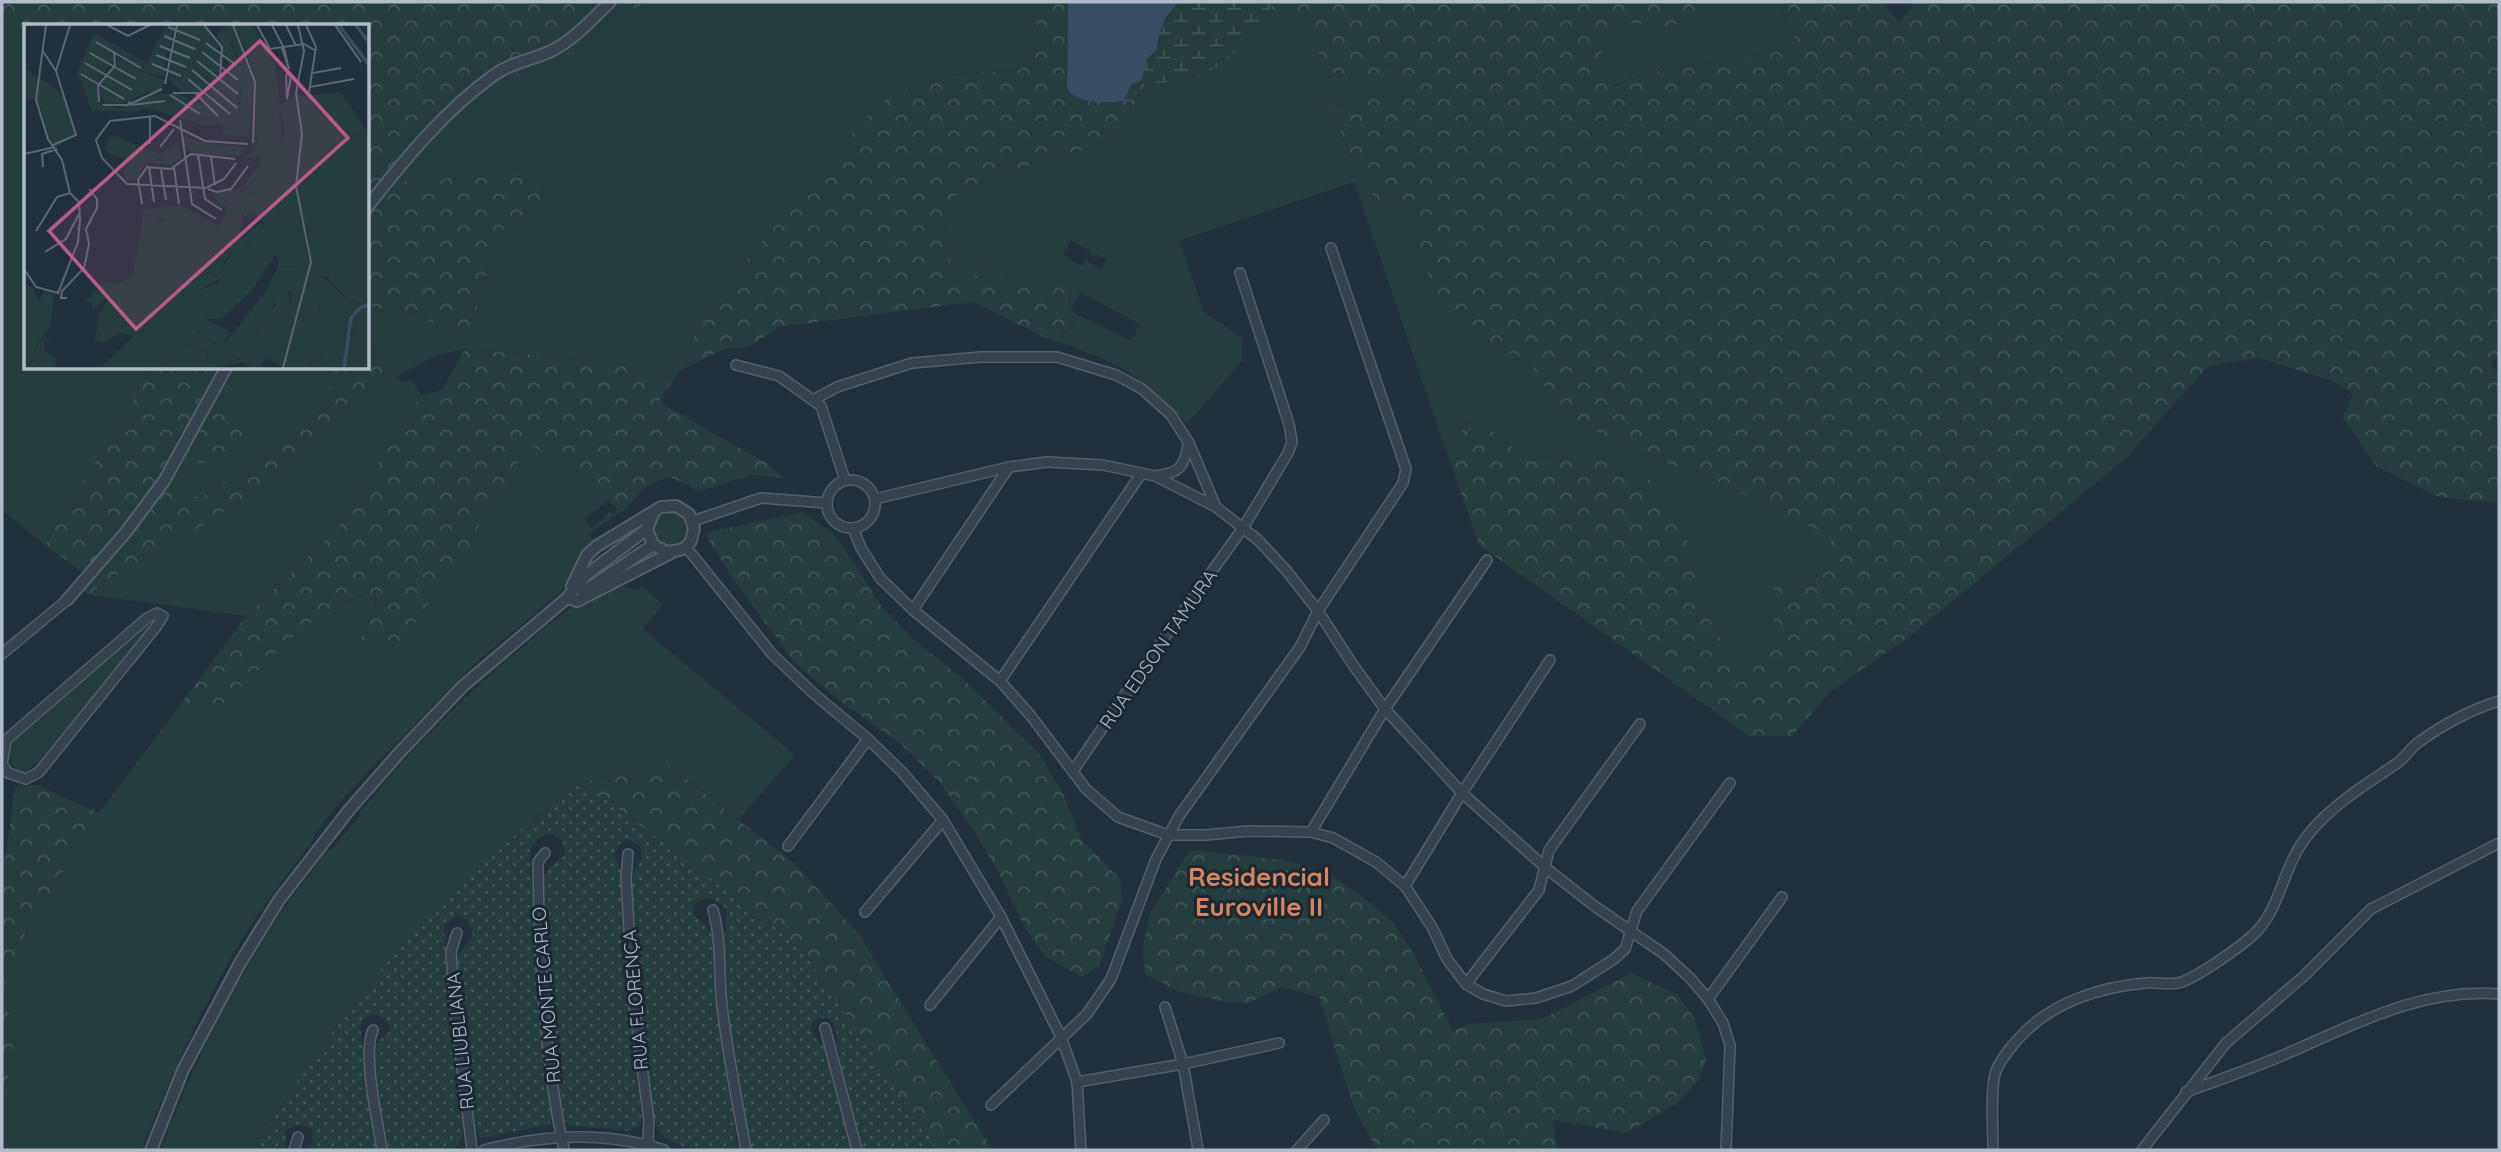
<svg xmlns="http://www.w3.org/2000/svg" width="2501" height="1152" viewBox="0 0 2501 1152" font-family="Quicksand,sans-serif">
<style>
.green{fill:#243d3d;fill-rule:evenodd}
.forest{fill:url(#forest-crowns)}
.wetland{fill:url(#wetland-marsh)}
.garden{fill:url(#garden-dots)}
.water{fill:#354e63}
.lines{fill:none;stroke-linecap:round;stroke-linejoin:round}
.minor-casing{stroke:#545f6a;stroke-width:12}
.tertiary-casing{stroke:#545f6a;stroke-width:14}
.minor{stroke:#36424c;stroke-width:9}
.tertiary{stroke:#36424c;stroke-width:10}
.labels{text-anchor:middle;stroke-width:6;stroke-linejoin:round;paint-order:stroke}
.street-label{font-size:19px;fill:#b1bcc8;stroke:#1b2731}
.district-label{font-size:26px;font-weight:bold;fill:#d6855e;stroke:#1b2731}
.inset-river{fill:none;stroke:#354e63;stroke-width:3.5}
.inset-road{fill:none;stroke:#5b6874;stroke-width:2}
.view{fill:#bb5a87;fill-opacity:0.15;stroke:#bb5a87;stroke-width:3.5}
.inset-edge{fill:none;stroke:#b1bcc8;stroke-width:3.5}
</style>
<defs>
<pattern id="forest-crowns" width="20" height="18" patternUnits="userSpaceOnUse" patternTransform="scale(1.75)"><rect width="20" height="18" fill="#243d3d"/><path d="M2 6a3 3 0 1 1 6 0M12 15a3 3 0 1 1 6 0" fill="none" stroke="#415758"/></pattern>
<pattern id="wetland-marsh" width="20" height="14" patternUnits="userSpaceOnUse" patternTransform="scale(1.75)"><rect width="20" height="14" fill="#243d3d"/><path d="M1 5h8M5 5V1M11 12h8M15 12V8" fill="none" stroke="#415758"/></pattern>
<pattern id="garden-dots" width="8" height="8" patternUnits="userSpaceOnUse" patternTransform="scale(1.75)"><rect width="8" height="8" fill="#243d3d"/><path d="M2 2h.1M6 6h.1" fill="none" stroke="#415758" stroke-width="1.8" stroke-linecap="round"/></pattern>
</defs>
<rect width="100%" height="100%" fill="#22303c"/>
<g class="green">
<path d="M648 2H1035C1036 25 1043 56 1020 70L955 74 752 253 667 377 612 362 465 349 435 356 397 376 400 381H413L421 395 337 529 246 616 90 595 101 584 200 527 278 477 387 380 373 348 368 342V306L413 313 451 331 468 329 476 312 497 234C517 221 554 202 539 174L505 167 477 171 461 170 421 191 394 173 437 120 492 70Z"/>
<path d="M1714 2H1781C1784 21 1788 33 1802 46L1800 53 1781 51 1652 72 1608 87 1599 61 1610 29 1634 23 1671 27 1710 6Z"/>
<path d="M1270 9 1300 19 1321 57 1340 76 1356 75 1387 64 1395 68 1403 77 1400 90 1377 95 1354 111 1322 99 1320 104C1327 113 1336 122 1340 131 1353 159 1360 187 1385 207L1395 203 1417 231 1428 277 1472 336 1530 362 1560 412 1625 448 1718 482 1833 537 1822 574 1774 587V638L1734 664 1707 614 1690 547 1579 452 1529 460 1495 433 1466 421 1449 459 1354 182 1179 241 1204 312 1242 338V361L1187 424C1145 378 1117 361 1058 342 1062 334 1070 330 1076 323L1070 310 1071 294 1046 282 990 277 981 260 974 278 962 279 952 271C945 240 939 218 960 190L1061 154 1111 145 1145 86 1200 76 1240 46ZM1071 240 1090 251 1089 254 1095 257 1097 254 1107 260 1101 271 1086 259 1081 266 1063 255ZM1080 292 1140 324 1131 341 1070 311Z"/>
<polygon points="2,23 26,37 26,368 152,368 45,545 2,510"/>
<path d="M235 368H335C330 380 328 396 321 408 297 445 271 451 237 472 227 479 217 489 206 494 193 500 183 495 171 489L173 477 183 462 246 417 217 398Z"/>
<path d="M529 442C557 460 581 483 610 499L584 520 593 531 589 534 593 539 597 536 599 539 560 593 471 667 341 800 314 835V839C285 878 254 916 230 959 197 1020 167 1085 142 1150H2V1099L14 1054 7 1002 2 996V988L19 963 24 936 99 813 179 706 188 713 326 611 369 592 376 601 373 613 357 647 478 527 499 497Z"/>
<circle cx="670" cy="530" r="17"/>
<path d="M620 585 639 591 640 585 663 604 643 629 795 755 739 819 666 763 583 782 535 818 479 868 388 963 344 1015 279 1109 255 1150H160C191 1071 229 990 276 920 292 896 310 874 327 851L331 850 360 815V812C408 752 462 697 521 648 539 633 556 617 576 605 590 597 606 592 620 585Z"/>
<path d="M147 625H150V629L40 760 27 771 21 772C7 765 8 754 12 740Z"/>
</g>
<g class="forest">
<path d="M2 2H648L492 70 437 120 394 173 421 191 461 170 477 171 505 167 539 174C554 203 517 221 497 234L476 312 468 329 451 331 413 313 368 306V26H26V37L2 23Z"/>
<path d="M1035 2H1069L1087 101H1124L1131 85 1142 80 1145 86 1111 145 1061 154 960 190C939 218 945 240 952 271L962 279 974 278 982 259 990 277 1046 282 1052 276 1061 275 1069 280 1070 310 1076 323 1061 336 1058 342 1044 337 973 302 778 327 750 347 724 349 679 371 659 402 768 464 784 478 751 475 697 492 690 486 669 477 646 486 625 509 593 531 591 529 610 512 612 514 617 510C609 498 599 494 587 486 567 472 550 456 529 443L499 497 478 527 464 555 405 637 387 649 356 647 373 613 376 602 368 592 326 611 292 638 215 711 188 713 179 706 246 616 337 529 421 395 442 390 465 349 612 362 667 377 752 253 866 117C873 111 880 104 887 99 926 73 976 73 1020 70 1043 56 1036 25 1035 2Z"/>
<path d="M1273 2H1714L1710 6 1671 27 1634 23 1610 29 1599 61 1608 86 1612 87 1652 72 1781 51 1800 52 1802 46C1788 32 1784 21 1781 2H1882L1900 23 1914 2H2499V354L2493 361 2492 368 2499 372V503L2438 497 2377 467 2343 418 2353 394 2330 380 2259 358 2208 366 2125 459 1913 634 1830 692 1792 736H1749L1479 545 1449 459 1466 421 1495 433 1529 460 1579 452 1652 481 1690 547 1707 614 1734 664 1773 638 1774 587 1822 574 1832 537 1718 482 1625 448 1560 412 1530 362 1472 336 1447 311 1428 277 1417 231 1395 203 1385 207C1360 187 1353 159 1340 131 1336 122 1327 113 1320 104L1321 99 1354 111 1377 95 1400 90 1403 77 1395 68 1387 64 1384 65 1383 72 1376 76 1335 75 1321 57 1300 20 1270 9Z"/>
<path d="M368 342 373 348 387 380 278 477 200 527 101 584 90 595 74 584 84 573 45 545 152 368H235L217 398 247 417 256 434C231 461 219 464 183 463L173 477 171 489C183 495 193 500 206 494 217 489 227 479 237 472 271 451 297 445 321 408 328 396 330 380 335 368H368Z"/>
<polygon points="803,512 837,538 882,607 915,641 963,679 1040,755 1064,796 1081,839 1121,880 1122,900 1099,966 1082,977 1046,957 1026,930 996,868 975,833 941,784 901,744 839,700 794,662 731,576 705,533"/>
<polygon points="666,763 795,864 858,933 992,1150 938,1150 799,946 583,782"/>
<polygon points="37,785 99,813 24,936 19,963 2,988 2,865 6,855 15,787"/>
<polygon points="1190,850 1284,860 1328,873 1368,901 1394,923 1415,957 1453,1031 1470,1024 1542,1019 1631,973 1678,995 1695,1019 1706,1061 1697,1082 1679,1102 1627,1133 1553,1120 1557,1150 1377,1150 1353,1106 1319,997 1282,987 1249,1003 1227,1002 1180,992 1145,974 1143,946 1150,913"/>
<polygon points="2,996 7,1001 14,1054 2,1099"/>
</g>
<path class="wetland" d="M1188 2H1273L1270 9C1254 30 1226 69 1199 76 1183 80 1163 82 1145 86L1142 80 1147 59 1157 49C1157 34 1166 16 1177 4Z"/>
<path class="garden" d="M583 782 799 946 938 1150H862L853 1122 837 1046 836 1028 829 1018H820L813 1022 811 1029 814 1037 828 1051 834 1086 852 1150H751L727 1009 724 942 727 910C717 897 694 891 693 913L711 933 715 943 719 1015 738 1150C714 1150 685 1152 666 1138 662 1134 658 1130 656 1125 648 1108 647 1085 645 1067 638 1007 635 946 630 885 633 870 645 863 641 847L629 840 619 844 614 855 622 873 631 1023 642 1121 638 1127 631 1131 569 1125 564 1121 562 1113 542 925 544 878 550 867 564 856C568 832 542 825 530 850L538 993 552 1116 550 1124 481 1138 473 1126 456 968 458 956 473 936C471 926 467 918 457 915L445 925 444 930 453 1036 465 1123 462 1139 453 1150H389C385 1133 368 1060 375 1047 378 1041 385 1035 390 1031 389 1019 382 1017 371 1014L363 1019 360 1026 378 1150H307L313 1143 312 1129 298 1124 285 1131 286 1150H255C337 1008 449 878 583 782Z"/>
<path class="water" d="M1068 2H1188L1177 4 1165 19 1158 39 1157 49 1147 59 1142 80 1131 85 1124 101C1106 103 1077 105 1067 88Z"/>
<g class="lines">
<defs>
<g id="minor">
<polyline points="736,365 779,376 821,406 845,480"/>
<polyline points="813,400 837,387 912,363 981,357 1057,357 1116,375 1142,389 1171,415 1189,443 1216,507"/>
<path d="M1155 476C1178 473 1184 469 1188 445"/>
<circle cx="851" cy="504" r="24"/>
<polyline points="875,499 1009,467 1047,462 1103,465 1155,476 1216,507 1258,540 1286,570 1318,611 1353,665 1385,709 1462,793 1546,868 1593,905 1664,954 1690,978 1708,999 1723,1023 1730,1045 1726,1150"/>
<polyline points="693,521 761,498 826,503"/>
<polyline points="853,528 861,548 880,578 913,610 1000,681 1031,716 1086,789 1118,817 1168,835 1206,835 1248,831 1311,832 1333,838 1376,862 1405,886 1432,927 1447,959 1466,984 1483,994 1506,1001 1536,998 1572,986 1614,959 1625,949 1637,911 1730,783"/>
<polyline points="686,547 772,654 814,694 868,739 902,772 943,820 1001,917 1061,1037 1077,1082 1081,1150"/>
<polyline points="913,610 1009,467"/>
<polygon points="157,613 163,616 156,627 39,772 26,779 8,773 2,764 6,740 147,618"/>
<polyline points="2,654 67,600"/>
<polyline points="1000,681 1141,474"/>
<polyline points="1073,771 1159,645 1243,528 1288,453 1292,442 1289,424 1240,273"/>
<polyline points="1311,832 1385,709 1487,560"/>
<polyline points="788,846 868,739"/>
<path d="M545 853 538 862C539 958 544 1056 564 1150"/>
<polyline points="628,854 626,878 633,996 649,1121 648,1140 652,1150"/>
<polyline points="1405,886 1462,793 1550,660"/>
<path d="M713 910C721 938 719 967 721 996 726 1048 737 1099 746 1150"/>
<polyline points="865,912 943,820"/>
<polyline points="457,933 451,952 456,1018 472,1150"/>
<polyline points="1466,984 1539,890 1549,850 1640,724"/>
<polyline points="1708,999 1782,897"/>
<polyline points="930,1005 1001,917"/>
<polyline points="1165,1007 1183,1064 1198,1149"/>
<polyline points="825,1028 857,1150"/>
<path d="M373 1030C362 1054 378 1122 382 1150"/>
<polyline points="1077,1082 1183,1064 1279,1043"/>
<path d="M2186 1092C2219 1080 2253 1068 2286 1054 2355 1024 2421 988 2499 994"/>
<polyline points="991,1105 1087,1014 1111,979 1156,859 1179,816 1300,647 1318,611 1403,483 1406,469 1331,248"/>
<polyline points="294,1150 298,1137"/>
<path d="M484 1150C542 1135 606 1131 664 1150"/>
<polyline points="1297,1150 1324,1120"/>
<path d="M1993 1150C1993 1132 1990 1086 1996 1071 2001 1058 2012 1046 2021 1036 2052 1002 2101 987 2145 983 2158 982 2170 986 2182 982 2200 975 2239 948 2253 935 2278 913 2282 874 2300 846 2322 811 2362 787 2396 764 2405 758 2410 748 2419 742 2442 725 2472 709 2499 701"/>
<polyline points="2142,1150 2226,1043 2304,976 2371,909 2499,843"/>
</g>
<g id="tertiary">
<path d="M368 206C405 159 445 110 494 75 511 62 534 60 553 50 575 39 593 18 610 2"/>
<polyline points="572,586 587,555 597,546 661,507 676,506 689,514 694,528 691,541 686,547 680,550 667,552 653,545 647,529 654,512"/>
<polyline points="583,592 653,545"/>
<polyline points="567,598 577,601 671,553"/>
<polyline points="67,600 126,532 164,481 226,368"/>
<polyline points="151,1150 183,1070 240,963 279,900 349,810 400,752 463,686 567,598 586,575 647,529"/>
</g>
</defs>
<use href="#minor" class="minor-casing"/>
<use href="#tertiary" class="tertiary-casing"/>
<use href="#minor" class="minor"/>
<use href="#tertiary" class="tertiary"/>
</g>
<g class="labels">
<g class="street-label">
<text transform="translate(1158 649) rotate(-55)" y="7">RUA EDSON TAMURA</text>
<text transform="translate(546 995) rotate(-95)" y="7">RUA MONTE CARLO</text>
<text transform="translate(635 1000) rotate(-95)" y="7">RUA FLORENÇA</text>
<text transform="translate(460 1041) rotate(-96)" y="7">RUA LIUBLIANA</text>
</g>
<g class="district-label">
<text x="1259" y="886">Residencial<tspan x="1259" dy="30">Euroville II</tspan></text>
</g>
</g>
<g transform="translate(24 24)">
<rect width="345" height="345" fill="#22303c"/>
<path d="M208 1 230 58 225 114 199 111V101L209 100 215 93 217 77 214 33 199 2ZM211 1H229L250 37 255 68 247 92 244 87 245 117 234 119 232 114V53ZM317 68 345 110 288 118 278 72ZM271 71 262 111 272 113 260 121 264 140 277 130 269 185 276 181 285 237 294 248 326 278 345 282V344H325L324 315 332 307 331 293 295 280 298 344H289L282 330 273 327 259 344 242 332 236 344H225L224 333 261 295 258 289 266 281 268 268 262 266 250 278 244 296 233 303 235 310 220 314 223 332 208 336 199 322 242 267 253 244 273 242 249 206 256 198 238 195 232 187 237 181 238 133 261 113 256 81ZM222 164 228 171 219 186 216 210 199 214 201 205 174 198 128 208 126 204 127 190 139 197 167 190 166 186 195 202 205 184 193 180 191 169 208 166 213 172ZM236 199 242 200 235 213 224 217 201 252 159 274 161 257 172 260 175 255 167 247 181 229 185 234 182 250 193 248 209 230 210 221ZM176 292 203 306 196 320 173 313 177 298 160 294ZM159 319 182 328 186 344H136Z" fill="#243d3d"/>
<path d="M0 44 39 69 51 112 32 123 21 111 11 75 0 77ZM255 68 258 120 239 133 241 173 232 187 237 194 256 197 250 206 274 241 253 244 255 235 251 231 228 266 197 295 161 294 182 298 185 308 173 306V312L189 319 196 320 197 312 207 307 199 322 212 337 222 332 220 314 235 309 233 303 245 295 242 290 252 281 250 270 264 266 266 281 258 289 261 295 256 304 224 333 225 344 220 338 186 344 182 328 159 319 136 344H76L110 312 96 309 78 319 71 317 75 290 85 273 68 286 69 279 62 277 80 258 98 259 109 251 120 185 157 181 166 186 168 190 147 199 127 190 128 208 174 198 204 206 199 214 205 210 220 212 193 248H179L185 234 181 230 168 247 175 255 172 260 161 257 159 273 194 259 224 218 235 213 242 200 226 188 220 194 219 187 228 169 221 164 212 172 208 166 218 163 236 140 237 131 221 134 231 125 233 114 234 118 245 117 241 91 244 87 248 92ZM271 71 278 72 288 118 345 110V280L326 278 302 252 284 247 285 217 276 182 269 186V163L277 130 264 140 259 122 271 114 262 112ZM133 81 184 95 215 93 209 100 180 101 124 84ZM91 112 136 130 153 119 158 133 145 141 122 138 112 156 103 157 98 149 107 137 84 129 80 123 83 115ZM162 113 184 120 223 123 217 132 178 130 162 125 158 114ZM0 248 5 255 0 259 10 265 15 279 20 266 30 271 27 301 7 331 22 312 27 321 21 317 20 327 33 335 31 344H3L17 328 0 344 4 335 0 337ZM295 279 331 293 332 307 327 304 316 308 315 344H298ZM273 327 282 330 289 344H261L264 331Z" fill="#243d3d"/>
<path d="M328 304 325 344 319 340 315 344 316 308Z" fill="#243d3d"/>
<path d="M141 1H152L141 34V53L121 49 140 56 137 66 116 71 101 79 83 80 77 73 76 59 93 42V33L119 44 69 17 86 27 90 36 74 58 56 48 72 60 75 80 95 84 106 82 119 72 150 69 182 81 174 71 190 74 184 67 190 62 195 66 192 61 200 46 207 48 193 12 199 2 216 42 215 93 184 95 133 81 112 88 68 87 53 48 70 9 123 39ZM154 1H178L197 24H191L199 39 189 59 178 53 187 60 180 66 167 57 178 68H159L144 55Z" fill="#243d3d"/>
<path class="inset-river" d="M315 1 345 41M332 1 345 19M320 344 327 294 337 283 345 281"/>
<path class="inset-road" d="M83 1 104 12 126 1M209 1 231 58 229 119M233 1 246 25 280 20 292 27M248 1 260 24 265 45 258 24M262 1 272 22M282 1 292 23M311 1 337 38M144 3 176 16M140 12 171 25M72 18 117 44M182 19 212 41M136 22 166 34M18 26 32 47 52 111 29 121M178 28 214 56M66 29 112 55M132 31 162 43M173 37 214 70M61 39 108 66M128 40 157 52M168 46 213 84M32 47 46 1M289 49 317 44M57 50 100 75M263 50 267 52 263 75 262 52ZM164 55 206 90M141 60 153 1M286 63 330 55M285 68 292 23M149 69H177L196 53 198 23 180 1M172 70 194 92M146 71 176 90M106 77 104 81 138 65M75 78 74 61 91 42 90 29M79 81H104M107 81 141 77M126 92V120M156 96 168 180 192 195M136 123 150 105M0 130 31 123M174 131 181 175 198 186M187 133 191 161M212 139 200 155 182 164 103 160 78 134 72 116 86 97 131 92 181 117 224 120M19 143 18 130 33 125M125 143 130 178M150 144 155 180M137 146 142 176M184 165 193 168 207 165 224 142M118 180 114 156 123 143 147 145 167 130 211 135M12 207 33 173 46 169M21 228 42 215 55 190M0 245 12 263 34 269 54 218 56 195 55 178 46 169 38 136 24 115 12 76 22 1M43 274H37L38 267 60 244 65 220 62 205 73 184V175L65 165M259 344 287 238 272 162 278 110 272 69 280 27 274 1"/>
<path class="view" d="M236 17 324 114 112 305 25 207Z"/>
<rect width="345" height="345" class="inset-edge"/>
</g>
<rect width="2501" height="1152" fill="none" stroke="#b1bcc8" stroke-width="7"/>
</svg>
